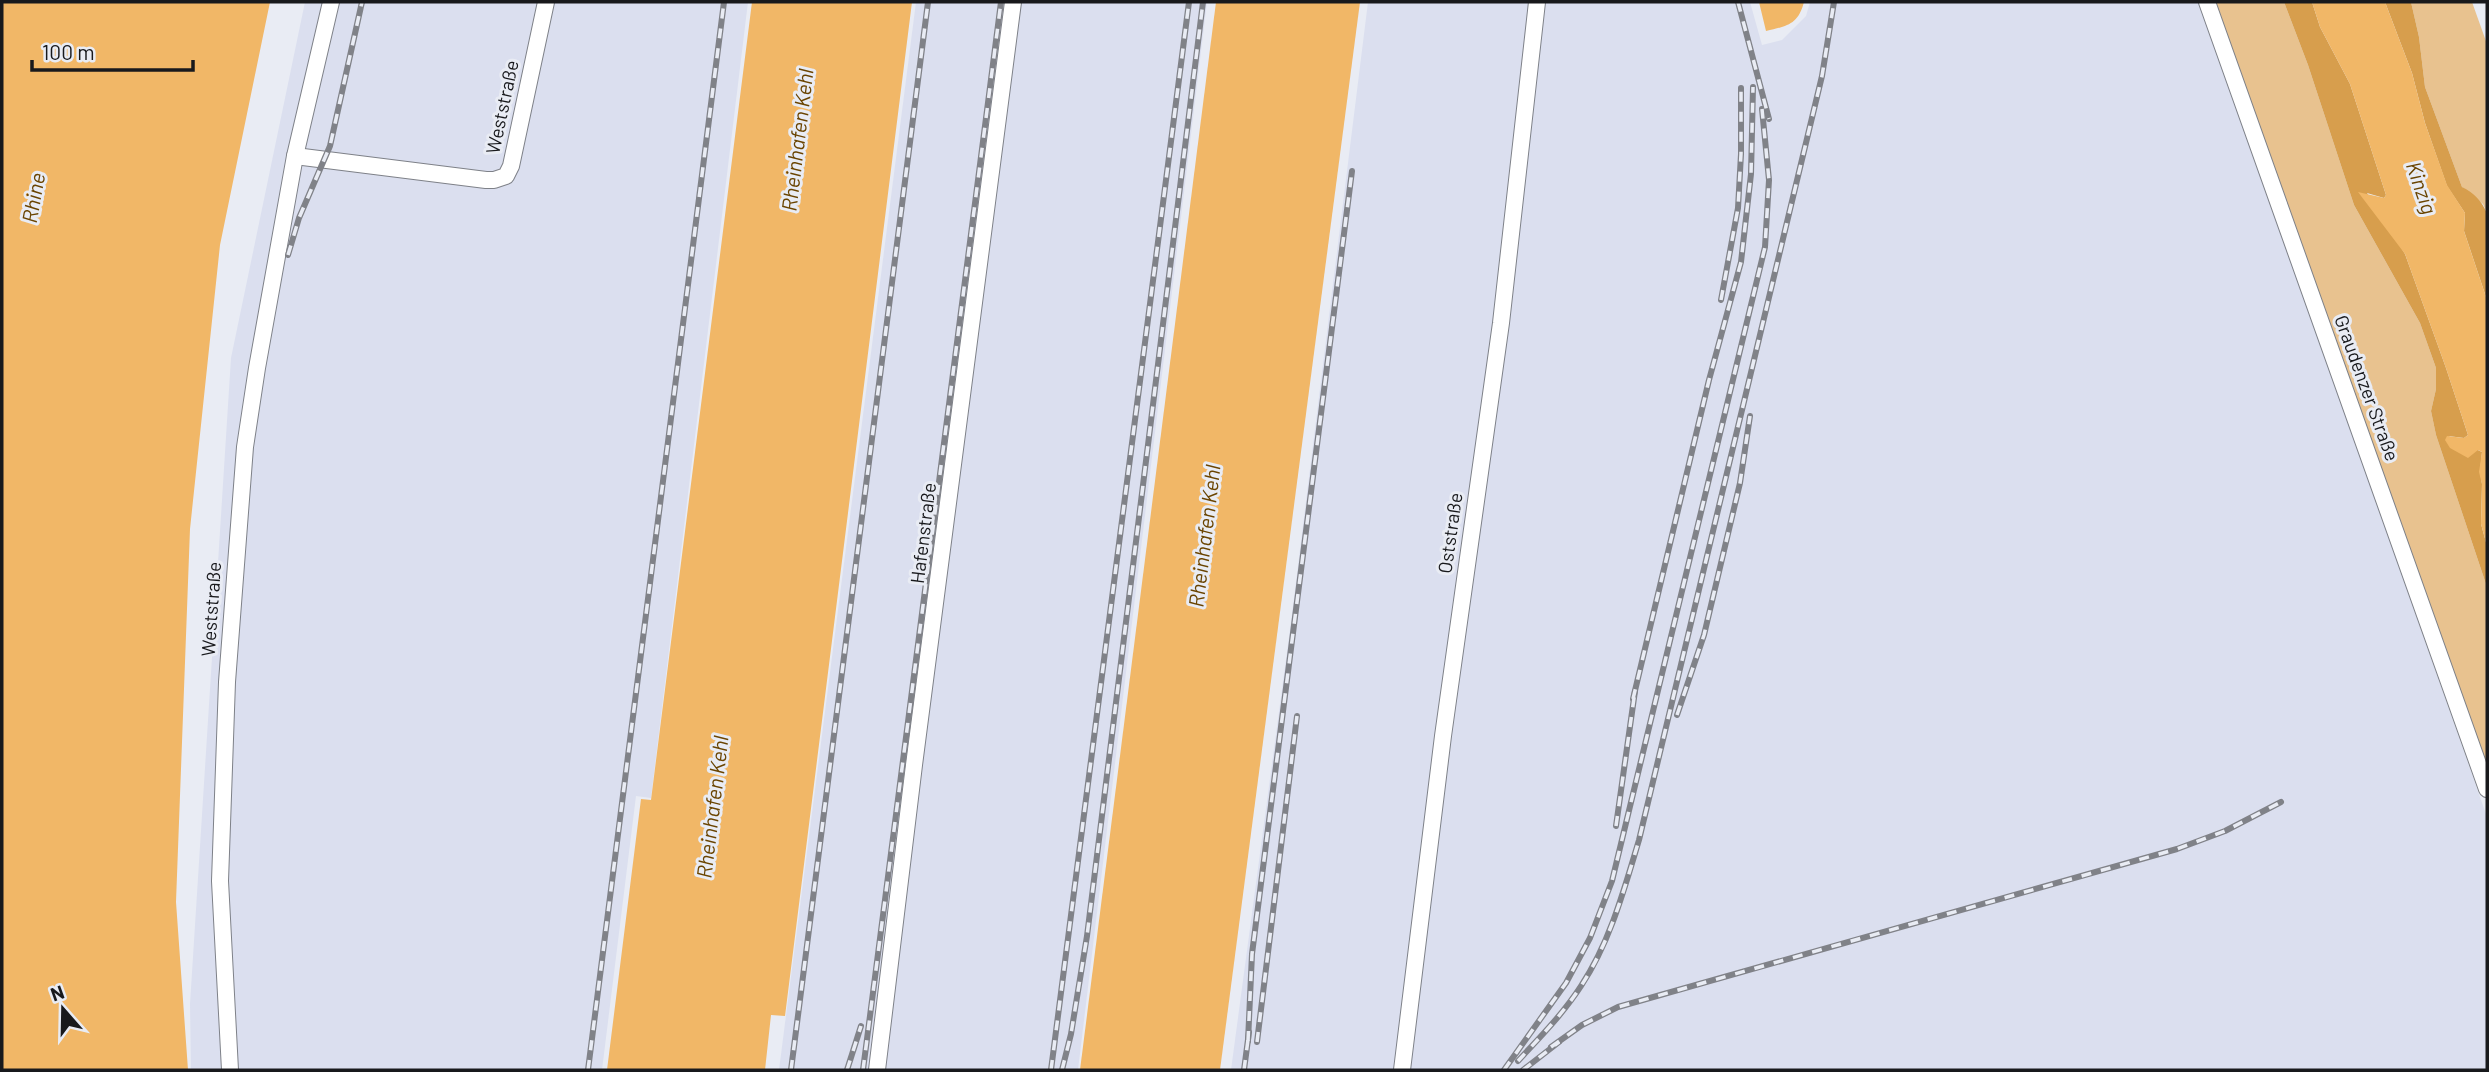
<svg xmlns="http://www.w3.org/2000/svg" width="2489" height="1072" viewBox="0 0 2489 1072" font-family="Barlow,sans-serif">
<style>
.built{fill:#dbdfef}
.green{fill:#e8c28f}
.forest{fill:#d79e4d}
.water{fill:#f1b767}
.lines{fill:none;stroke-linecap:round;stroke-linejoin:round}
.minor-casing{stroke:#7e8188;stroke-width:18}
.minor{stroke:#fff;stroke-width:16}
.rail-casing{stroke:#808288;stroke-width:6}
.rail{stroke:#e9ecf4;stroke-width:3.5;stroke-dasharray:10;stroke-linecap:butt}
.labels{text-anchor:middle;stroke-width:6;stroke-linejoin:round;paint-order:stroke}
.street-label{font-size:19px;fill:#18191c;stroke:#e9ecf4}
.water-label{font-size:21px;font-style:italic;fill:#6a4400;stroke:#e9ecf4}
</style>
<rect width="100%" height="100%" fill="#e9ecf4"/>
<g class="built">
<polygon points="305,2 748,2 651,798 636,796 602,1070 191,1070 190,1004 231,358"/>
<polygon points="916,2 1207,2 1078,1070 779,1070"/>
<polygon points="1368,2 1750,2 1762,45 1782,40 1806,16 1810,2 2200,2 2487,817 2487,1070 1231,1070 1291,622"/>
</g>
<g class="green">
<polygon points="2213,2 2284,2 2308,65 2354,205 2420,323 2436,368 2436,389 2431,411 2436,435 2487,587 2487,775"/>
<polygon points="2411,2 2472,2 2487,44 2487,213 2483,204 2462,187 2425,87 2419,37"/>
</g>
<g class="forest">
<polygon points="2284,2 2312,2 2320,27 2350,84 2386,195 2384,198 2367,193 2405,254 2446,368 2468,435 2464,438 2448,436 2482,452 2480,472 2482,484 2481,524 2487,546 2487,587 2436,435 2431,411 2436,389 2436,368 2420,323 2354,205 2308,65"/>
<path d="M2385 2H2411L2419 37 2425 87 2462 187C2474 193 2481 200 2487 213V300L2464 231 2465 213 2447 186 2425 123 2412 73Z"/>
</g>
<g class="water">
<polygon points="2,2 270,2 220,245 190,529 176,902 188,1070 2,1070"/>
<polygon points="752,2 912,2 785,1016 771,1015 765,1070 607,1070 641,799 651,800"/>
<polygon points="1216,2 1360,2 1220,1070 1080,1070"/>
<path d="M1759 2H1804C1798 25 1787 26 1766 31Z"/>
<polygon points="2312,2 2385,2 2412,73 2425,123 2447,185 2465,213 2464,231 2487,300 2487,546 2481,524 2482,484 2479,472 2482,452 2478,450 2468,458 2450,448 2445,440 2447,436 2464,438 2468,435 2446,368 2405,254 2358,192 2384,198 2386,195 2350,84 2320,27"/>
</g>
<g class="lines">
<defs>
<g id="minor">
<polyline points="2207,2 2487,789"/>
<polyline points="295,156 486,180 494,180 506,176 511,166 546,2"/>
<polyline points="230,1070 220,881 227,682 245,447 257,368 295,156 331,2"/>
<polyline points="877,1070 914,765 1013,2"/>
<polyline points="1402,1070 1443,736 1501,323 1537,2"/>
</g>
</defs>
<use href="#minor" class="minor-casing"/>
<use href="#minor" class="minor"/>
<defs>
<g id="rail">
<polyline points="1738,2 1769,119"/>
<polyline points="288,255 299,218 330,146 362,2"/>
<polyline points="1721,300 1738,208 1741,154 1741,88"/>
<polyline points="1633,699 1709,380 1741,262 1751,174 1753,87"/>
<polyline points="1677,715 1704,635 1740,483 1750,416"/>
<polyline points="1616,826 1635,691"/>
<polyline points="1248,1041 1252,954 1352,171"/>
<polyline points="1257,1042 1297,716"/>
<polyline points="1551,1047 1582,1025 1618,1007 2177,849 2225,831 2281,802"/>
<path d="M1518 1061C1540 1037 1563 1014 1581 986 1610 942 1624 890 1639 840L1822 76 1834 2"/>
<polyline points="588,1070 724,2"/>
<polyline points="791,1070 928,2"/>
<polyline points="847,1070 861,1026"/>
<polyline points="863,1070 1001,2"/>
<polyline points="1051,1070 1189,2"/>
<polyline points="1062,1070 1071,1034 1087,936 1203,2"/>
<polyline points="1244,1070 1249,1032"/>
<polyline points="1504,1070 1566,983 1590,938 1612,881 1765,247 1769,180 1762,109"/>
<polyline points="1523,1070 1559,1042"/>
</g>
</defs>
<use href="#rail" class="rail-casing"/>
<use href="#rail" class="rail"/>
</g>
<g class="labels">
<g class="street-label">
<text transform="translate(502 107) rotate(-78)" y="7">Weststraße</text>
<text transform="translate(2367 388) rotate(70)" y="7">Graudenzer Straße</text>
<text transform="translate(923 533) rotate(-83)" y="7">Hafenstraße</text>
<text transform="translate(1450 533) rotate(-82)" y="7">Oststraße</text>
<text transform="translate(211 609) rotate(-86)" y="7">Weststraße</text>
</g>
<g class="water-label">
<text transform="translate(798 140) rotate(-83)" y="7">Rheinhafen Kehl</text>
<text transform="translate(2421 188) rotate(71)" y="7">Kinzig</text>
<text transform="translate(34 198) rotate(-80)" y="7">Rhine</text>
<text transform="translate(1205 536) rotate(-83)" y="7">Rheinhafen Kehl</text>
<text transform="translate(713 807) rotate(-83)" y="7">Rheinhafen Kehl</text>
</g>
</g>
<rect width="2489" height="1072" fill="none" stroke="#18191c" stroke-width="7"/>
<g transform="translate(63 1009) rotate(340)" stroke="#e9ecf4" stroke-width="5" paint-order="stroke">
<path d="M0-5L12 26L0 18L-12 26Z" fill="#18191c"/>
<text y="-10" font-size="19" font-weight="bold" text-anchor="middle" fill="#18191c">N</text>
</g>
<path d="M32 60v10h161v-10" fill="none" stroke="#18191c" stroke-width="3.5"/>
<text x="42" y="60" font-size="21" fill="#18191c" stroke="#e9ecf4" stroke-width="5" paint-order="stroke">100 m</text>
</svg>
